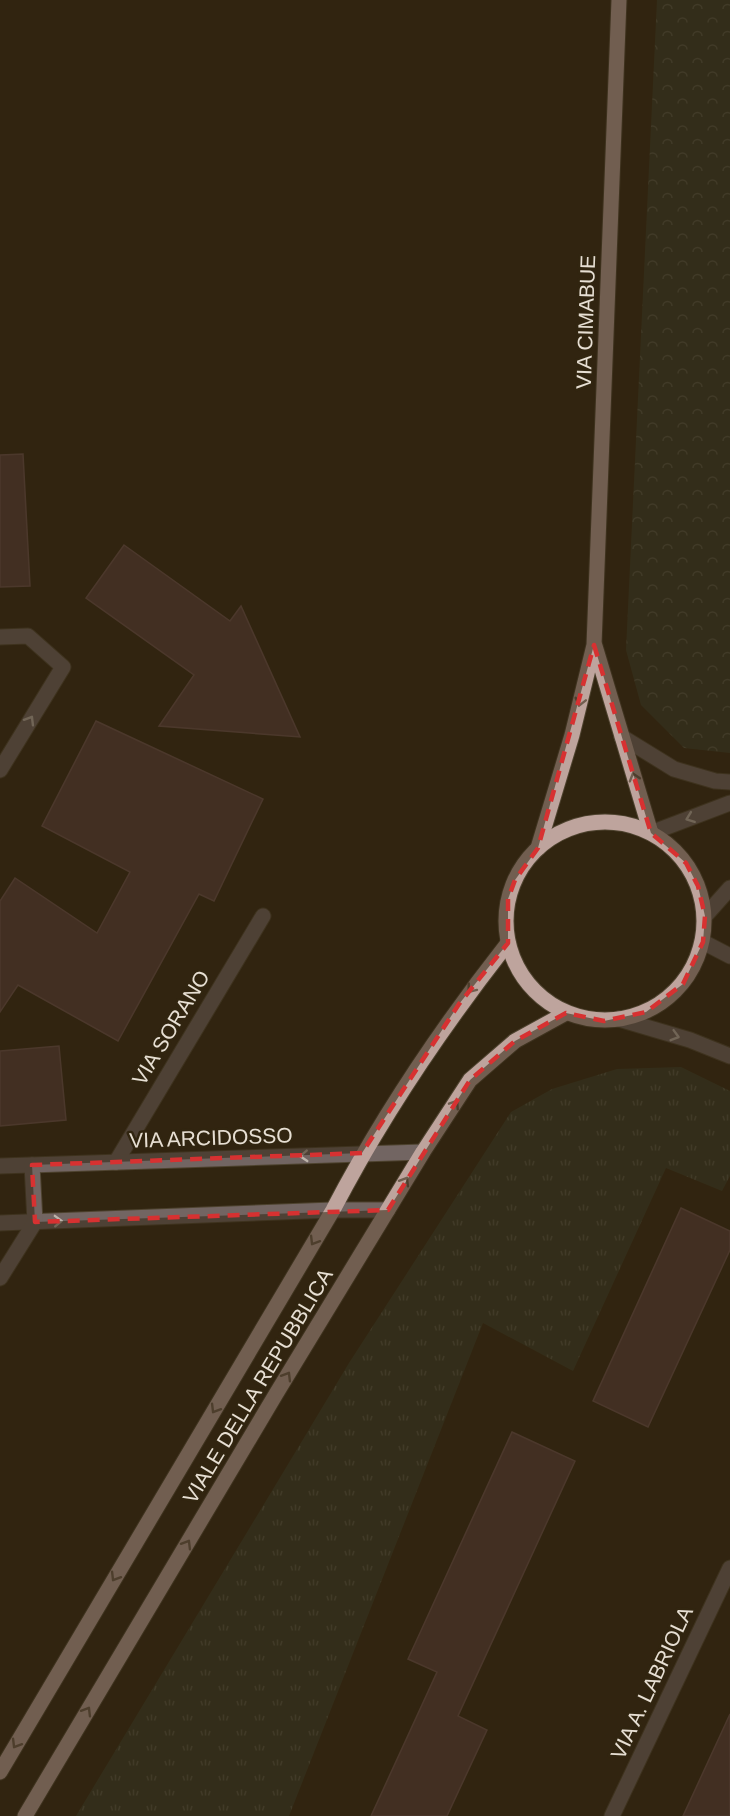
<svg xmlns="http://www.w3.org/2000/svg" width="730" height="1816" viewBox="0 0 730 1816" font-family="Arial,sans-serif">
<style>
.grass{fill:url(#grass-tufts)}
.park{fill:url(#park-crowns)}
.building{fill:#583c39;stroke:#6c504d;stroke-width:1.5}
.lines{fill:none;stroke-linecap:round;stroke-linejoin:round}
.minor-casing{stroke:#4e432f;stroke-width:17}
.major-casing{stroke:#4e432f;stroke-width:17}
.minor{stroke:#726562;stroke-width:15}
.major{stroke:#bea49d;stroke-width:15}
.oneway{stroke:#705e4f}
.oneway2{stroke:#beb4ab}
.marked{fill:none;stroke:#d73131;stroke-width:4.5;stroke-dasharray:12 8;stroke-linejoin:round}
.labels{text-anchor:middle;stroke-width:5;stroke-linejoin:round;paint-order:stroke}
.street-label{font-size:21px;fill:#e7dfd3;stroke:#312510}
</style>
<defs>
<pattern id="grass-tufts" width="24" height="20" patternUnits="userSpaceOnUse" patternTransform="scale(1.5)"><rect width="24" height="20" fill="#373926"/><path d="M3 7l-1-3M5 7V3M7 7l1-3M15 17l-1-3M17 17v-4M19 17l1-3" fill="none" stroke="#545545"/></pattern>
<pattern id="park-crowns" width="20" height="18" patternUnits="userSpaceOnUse" patternTransform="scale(1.5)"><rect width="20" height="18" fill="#373926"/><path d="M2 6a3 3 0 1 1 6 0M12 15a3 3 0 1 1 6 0" fill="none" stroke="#545545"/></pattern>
</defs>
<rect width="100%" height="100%" fill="#312510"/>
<polygon class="grass" points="681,1067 730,1091 730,1176 722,1191 666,1168 573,1371 483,1323 289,1816 76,1816 349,1363 511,1112 552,1089 617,1069"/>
<polygon class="park" points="657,0 730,0 730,753 684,748 641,705 626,650"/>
<g class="building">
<polygon points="23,454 30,586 0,587 0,455"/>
<polygon points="124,545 230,621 241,606 300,737 159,726 194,675 86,598"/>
<polygon points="96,721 263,799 214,901 199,894 118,1041 18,985 0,1012 0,901 15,878 97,933 130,872 42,826"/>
<polygon points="59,1046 66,1120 0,1126 0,1051"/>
<polygon points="681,1208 730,1231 730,1250 648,1427 593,1401"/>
<polygon points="512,1432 575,1461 458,1716 487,1730 447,1816 371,1816 437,1672 408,1659"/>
<polygon points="730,1714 730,1816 683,1816"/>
</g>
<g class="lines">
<defs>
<g id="minor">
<polyline points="0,637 28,636 63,667 0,770"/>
<polyline points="622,737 674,769 715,781 730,782"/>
<polyline points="651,833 730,803"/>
<polyline points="705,916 730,888"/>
<polyline points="703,942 730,956"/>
<polyline points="619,1019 690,1040 730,1056"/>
<polyline points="116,1162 263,916"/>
<polyline points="0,1166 423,1152"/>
<polyline points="0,1223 333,1210 388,1210"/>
<polyline points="0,1278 35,1222 32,1165"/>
<polyline points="612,1816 730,1568"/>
</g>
<g id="major">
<polyline points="595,646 651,833"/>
<circle cx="605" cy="921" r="99"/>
<polyline points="538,848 572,735 594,645 619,0"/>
<path d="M0 1772 333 1210C382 1116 442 1027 508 943"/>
<polyline points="25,1816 276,1394 423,1152 470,1080 515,1041 566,1013"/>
</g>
</defs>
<use href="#minor" class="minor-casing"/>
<use href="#major" class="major-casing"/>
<use href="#minor" class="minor"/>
<use href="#major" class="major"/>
</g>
<defs><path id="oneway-chevron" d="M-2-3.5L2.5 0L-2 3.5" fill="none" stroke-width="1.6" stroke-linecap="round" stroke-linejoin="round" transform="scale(1.5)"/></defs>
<g class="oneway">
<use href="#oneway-chevron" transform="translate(580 702) rotate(104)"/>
<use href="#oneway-chevron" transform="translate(634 777) rotate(-107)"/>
<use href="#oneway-chevron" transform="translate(471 989) rotate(128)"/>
<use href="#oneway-chevron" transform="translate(455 1104) rotate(-57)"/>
<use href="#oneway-chevron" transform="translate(405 1181) rotate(-59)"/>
<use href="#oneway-chevron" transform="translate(314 1241) rotate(121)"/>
<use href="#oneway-chevron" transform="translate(287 1376) rotate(-59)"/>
<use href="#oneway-chevron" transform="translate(215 1409) rotate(121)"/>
<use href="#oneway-chevron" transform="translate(187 1544) rotate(-59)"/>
<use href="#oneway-chevron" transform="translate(115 1577) rotate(121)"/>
<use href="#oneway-chevron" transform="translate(87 1711) rotate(-59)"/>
<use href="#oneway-chevron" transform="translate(16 1744) rotate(121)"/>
</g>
<g class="oneway2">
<use href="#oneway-chevron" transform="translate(30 720) rotate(-59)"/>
<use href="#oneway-chevron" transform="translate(690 818) rotate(159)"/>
<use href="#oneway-chevron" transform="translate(675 1036) rotate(16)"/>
<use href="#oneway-chevron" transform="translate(304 1156) rotate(177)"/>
<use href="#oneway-chevron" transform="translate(58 1221) rotate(-2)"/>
</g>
<path d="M0 0H730V1816H0ZM594 645 651 833 686 863 698 886 705 916 703 942 683 984 646 1012 604 1021 566 1013 515 1041 470 1080 388 1210 35 1222 32 1165 362 1153 459 1004 508 943V899L515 880 538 848Z" fill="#312510" fill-opacity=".55" fill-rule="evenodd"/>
<path class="marked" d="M594 645 651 833 686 863 698 886 705 916 703 942 683 984 646 1012 604 1021 566 1013 515 1041 470 1080 388 1210 35 1222 32 1165 362 1153 459 1004 508 943V899L515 880 538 848Z"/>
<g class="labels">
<g class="street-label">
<text transform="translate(586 322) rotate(-88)" y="7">VIA CIMABUE</text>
<text transform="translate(171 1028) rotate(-59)" y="7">VIA SORANO</text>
<text transform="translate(211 1138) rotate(-2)" y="7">VIA ARCIDOSSO</text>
<text transform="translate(258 1386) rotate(-59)" y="7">VIALE DELLA REPUBBLICA</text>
<text transform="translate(652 1683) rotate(-65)" y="7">VIA A. LABRIOLA</text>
</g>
</g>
</svg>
